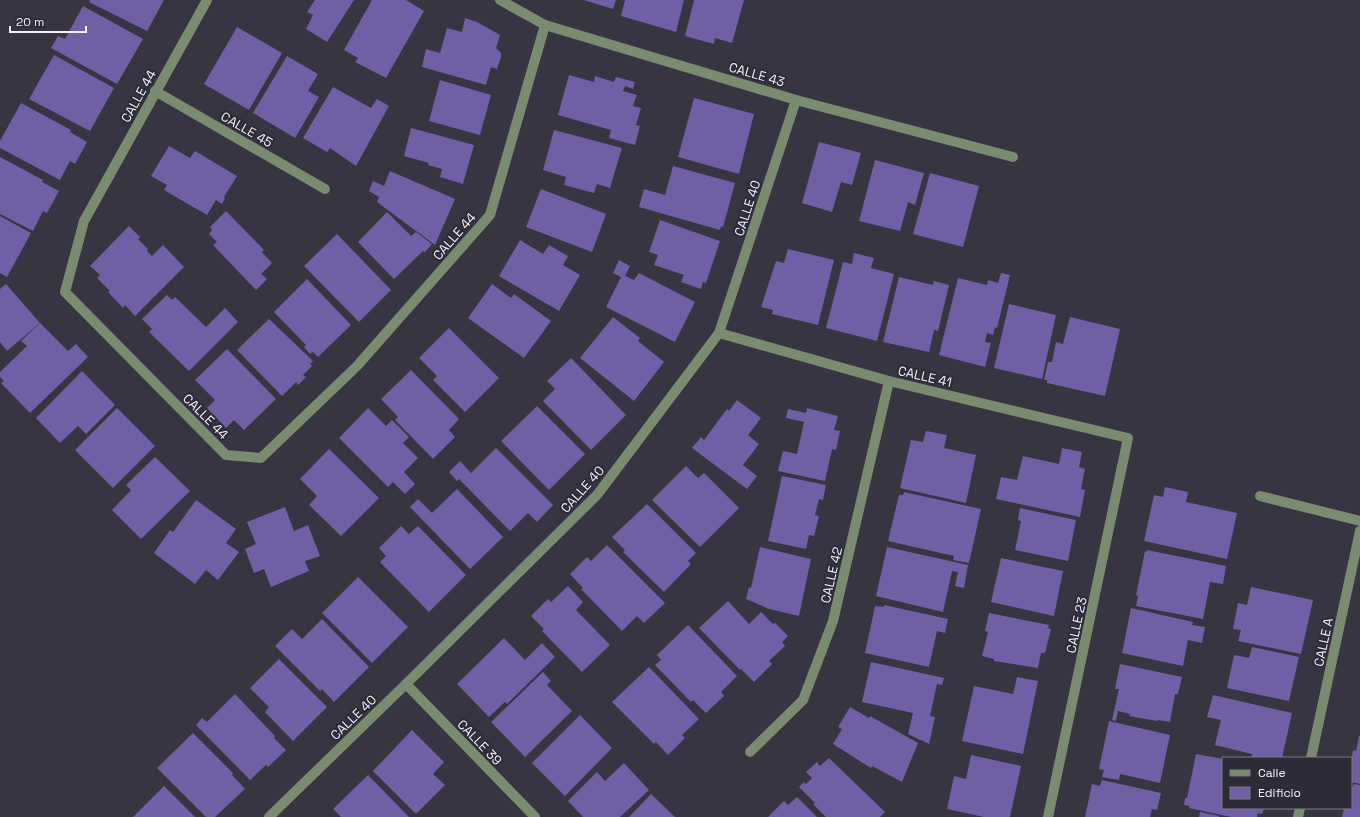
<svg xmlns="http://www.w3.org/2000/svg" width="1360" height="817" viewBox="0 0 1360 817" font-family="'Space Grotesk',sans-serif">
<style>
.building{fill:#715fa5}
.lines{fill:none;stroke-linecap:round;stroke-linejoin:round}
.minor{stroke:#798c6f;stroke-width:10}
.labels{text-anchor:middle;stroke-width:4;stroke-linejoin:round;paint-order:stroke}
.street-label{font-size:13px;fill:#f2f1fa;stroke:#2c2b37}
</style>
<rect width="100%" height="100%" fill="#363541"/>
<g class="building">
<polygon points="90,0 164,0 147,31 89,2"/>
<polygon points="315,0 354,0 327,42 306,29 313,15 307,12"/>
<polygon points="372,0 406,0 424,11 386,78 355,62 358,58 344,50"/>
<polygon points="584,0 616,0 613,9"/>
<polygon points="625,0 684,0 676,32 621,16"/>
<polygon points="694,0 744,0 732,43 715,38 714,44 685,36"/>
<polygon points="83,6 143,39 117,84 51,48 58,36 65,39"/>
<polygon points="465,18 477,22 500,35 496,48 501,53 501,57 497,69 491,67 486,85 422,67 426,49 440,53 447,28 462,32"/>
<polygon points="237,27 282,53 249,110 204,84"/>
<polygon points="54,55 114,88 90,131 29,99"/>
<polygon points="287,56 318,74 308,91 319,97 295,138 253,113"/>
<polygon points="569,75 594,82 595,76 614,82 616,77 635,82 633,89 625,86 623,91 637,95 633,106 641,108 636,125 640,126 635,145 609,138 611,130 558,115"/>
<polygon points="440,80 491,95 480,135 429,121"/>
<polygon points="333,87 371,108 377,99 389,106 356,166 330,148 327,152 303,138"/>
<polygon points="694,98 754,114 739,174 678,157"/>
<polygon points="21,103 71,130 70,132 87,142 75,164 70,161 60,180 0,148 0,141"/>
<polygon points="411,128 474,145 463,184 440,177 442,169 428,165 429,163 404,156"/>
<polygon points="554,130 622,148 610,188 597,184 594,193 564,185 566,177 543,170"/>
<polygon points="819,142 861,153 852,185 841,182 832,212 802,203"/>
<polygon points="169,146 190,158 195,151 237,176 224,197 225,198 222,204 216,200 207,215 164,190 167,185 151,176"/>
<polygon points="0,157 43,180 42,182 59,191 47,213 43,211 33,231 0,214"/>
<polygon points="875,160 924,173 915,205 908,202 900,231 859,221"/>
<polygon points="673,166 735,183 723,227 721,226 720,230 639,207 644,189 665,195"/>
<polygon points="390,171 455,199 435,245 377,202 379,197 369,191 373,181 384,186"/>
<polygon points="930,173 979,186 963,247 913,234"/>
<polygon points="541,189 606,214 592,252 526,227"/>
<polygon points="226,211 264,250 262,252 272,263 261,274 267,279 256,290 213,245 217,242 209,234 212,230 210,227"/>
<polygon points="387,212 411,236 416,232 432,244 425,252 423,251 394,279 358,242"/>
<polygon points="0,216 31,233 7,277 0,273"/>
<polygon points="660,220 720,241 706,283 703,282 701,289 681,282 684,275 654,265 658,255 649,252"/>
<polygon points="129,226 140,237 138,239 148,249 147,251 152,256 163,245 184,267 135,316 125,305 123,308 108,292 110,291 97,278 100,275 90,266"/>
<polygon points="337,234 391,290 359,322 304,266"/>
<polygon points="520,240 543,254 549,245 568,256 563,265 580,275 559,311 499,276"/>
<polygon points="788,249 834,260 818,325 772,314 773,310 761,307 776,261 784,263"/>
<polygon points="854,253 874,258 871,268 894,274 877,341 826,328 843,262 852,264"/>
<polygon points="619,260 630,266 625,276 634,280 639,273 695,302 675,342 606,307 621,277 613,273"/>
<polygon points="1001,273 1010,275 997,328 995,327 993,335 987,333 985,342 991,343 985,367 939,355 958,278 987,285 988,280 998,283"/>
<polygon points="899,277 933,285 934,281 949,285 938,331 934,330 929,352 883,342"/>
<polygon points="307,279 351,325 318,357 313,352 310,354 304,347 306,345 274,312"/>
<polygon points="6,284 40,323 7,351 0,342 0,289"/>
<polygon points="492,284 511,298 514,294 551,321 524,358 468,318"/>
<polygon points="167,295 172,300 175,297 206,327 225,308 238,322 189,371 149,332 152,329 142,319"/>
<polygon points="1009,304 1056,315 1042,379 994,368"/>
<polygon points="613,317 640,338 638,341 664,362 634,401 580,358"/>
<polygon points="1070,317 1120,329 1105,396 1047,383 1047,380 1044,380 1048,362 1052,362 1056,342 1063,344"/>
<polygon points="269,319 313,361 310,364 312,366 303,375 306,377 298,385 296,382 282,396 237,350"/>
<polygon points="40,323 68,351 76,344 88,357 30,413 1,383 4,381 0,377 0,372 27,346 21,341"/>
<polygon points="449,328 499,378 465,412 433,380 437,376 419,358"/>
<polygon points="227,349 276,399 244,430 234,420 226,428 207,408 215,400 195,380"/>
<polygon points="571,358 626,415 591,450 543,401 555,389 547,381"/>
<polygon points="411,370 459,419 449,430 455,437 433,459 395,420 398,417 381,399"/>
<polygon points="82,371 115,405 86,434 78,426 60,443 36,418"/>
<polygon points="737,400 761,418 748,435 759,444 743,465 757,476 747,489 692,448 701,437 704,440 727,409 729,411"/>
<polygon points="537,406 585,454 549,490 501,441"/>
<polygon points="117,408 155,446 113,488 75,450"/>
<polygon points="368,408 386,426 392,420 409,437 403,443 418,458 404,472 415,484 405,494 393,482 388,487 339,438"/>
<polygon points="807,408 838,416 834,430 840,431 836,450 832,449 825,481 778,471 783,451 797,454 804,422 786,418 788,409 806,413"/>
<polygon points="926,431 947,435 944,448 976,455 966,503 900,488 911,440 923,442"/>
<polygon points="496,448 553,505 537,522 528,513 510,531 459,479 457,481 449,472 460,461 471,473"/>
<polygon points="1062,448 1082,452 1079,467 1085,469 1081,489 1085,490 1080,517 996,499 1001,477 1017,480 1023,456 1059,464"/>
<polygon points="329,449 379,498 341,536 309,505 317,496 300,479"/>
<polygon points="155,457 190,491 141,539 112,510 131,490 126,485"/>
<polygon points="686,466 698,478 704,473 739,508 700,547 652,500"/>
<polygon points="782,476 826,485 823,500 819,499 815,515 819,516 814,536 809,535 806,549 768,541"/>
<polygon points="1165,487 1188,492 1186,502 1237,513 1227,559 1144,541 1154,495 1163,497"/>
<polygon points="457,489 503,537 470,569 410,507 418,499 432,513"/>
<polygon points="904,492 981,509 969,563 953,560 954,556 888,541 899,495 903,495"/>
<polygon points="196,500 236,529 226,543 239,552 218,580 206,570 195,584 154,553 170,530 173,532"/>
<polygon points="647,504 696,553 688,561 691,564 664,592 623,552 625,550 612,537"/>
<polygon points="285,507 294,531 308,525 320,556 305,561 309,571 271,587 264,569 254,573 245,549 256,544 247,522"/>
<polygon points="1020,508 1076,520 1068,561 1015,550 1021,521 1018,520"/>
<polygon points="401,526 409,534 418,526 466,575 429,612 380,562 386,556 379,548"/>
<polygon points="607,545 665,603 644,623 637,616 622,631 581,589 583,588 570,574 587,557 591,561"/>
<polygon points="760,547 811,559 799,616 769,609 746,599 749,587 751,588"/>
<polygon points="887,547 968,565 964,588 955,586 958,572 952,571 943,612 876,596"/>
<polygon points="1147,550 1226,566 1223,584 1210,582 1203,619 1136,606 1138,596 1136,595 1145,551 1147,552"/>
<polygon points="1001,558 1063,571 1054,616 991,602"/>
<polygon points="358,577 408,627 372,663 322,613"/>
<polygon points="568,586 583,602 576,610 610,645 582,672 542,631 544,629 531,616 548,599 551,602"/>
<polygon points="1251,587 1313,600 1301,654 1238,641 1241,630 1233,629 1238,603 1247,605"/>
<polygon points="728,601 749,624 761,612 773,624 775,623 788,636 782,642 785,646 769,661 772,664 754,682 741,669 740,670 699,628"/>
<polygon points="884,605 948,619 945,633 937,631 929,667 865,653 875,606 884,607"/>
<polygon points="1131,608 1193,622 1192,625 1205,627 1202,643 1188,640 1183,666 1122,653"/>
<polygon points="989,613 1049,625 1048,628 1051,629 1045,653 1041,653 1038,668 994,661 994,659 982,656 988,632 985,631"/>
<polygon points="322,619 369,667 334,702 322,689 320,691 275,646 292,629 302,639"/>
<polygon points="688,625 737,676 721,692 724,696 706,713 693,700 691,702 655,665 661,660 657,655"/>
<polygon points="504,638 525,660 542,643 555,657 507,704 505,702 489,717 457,684"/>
<polygon points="1252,647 1299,657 1289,701 1227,688 1234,655 1249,658"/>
<polygon points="279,659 327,707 293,741 265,712 269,707 250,688"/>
<polygon points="871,662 944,678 942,685 937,684 930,716 935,717 929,744 908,734 913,713 862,702"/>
<polygon points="1120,664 1182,677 1178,694 1175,694 1170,722 1158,720 1157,721 1129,716 1130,714 1118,711 1116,721 1112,720 1119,689 1115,689"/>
<polygon points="649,667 699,719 682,735 685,738 668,755 656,742 654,744 612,702"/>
<polygon points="543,672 551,681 547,685 572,711 525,757 491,722"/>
<polygon points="1017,677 1038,681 1023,754 962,741 974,686 1013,694"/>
<polygon points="235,694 275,736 274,738 286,750 268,767 266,765 250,780 196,725 202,718 207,722"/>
<polygon points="1213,695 1292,713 1282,758 1251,758 1252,754 1215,745 1221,720 1207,717"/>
<polygon points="850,707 869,718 870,716 918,743 902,782 872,766 871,768 833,744 842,729 838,727"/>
<polygon points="580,715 612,748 565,796 532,763"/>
<polygon points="1109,721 1170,735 1160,783 1120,774 1119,780 1102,777 1104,770 1099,769"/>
<polygon points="412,730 444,762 433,774 445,785 416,814 373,771"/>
<polygon points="193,733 233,773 232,775 245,789 215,817 206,817 157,768"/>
<polygon points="1359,736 1360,736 1360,784 1351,782 1351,762 1353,750 1356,751"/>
<polygon points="1196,754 1223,759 1223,808 1264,808 1262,814 1258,813 1257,817 1231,817 1189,808 1190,806 1184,805 1185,798 1187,798"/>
<polygon points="971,755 1021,766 1010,817 984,817 947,809 954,776 966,779"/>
<polygon points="829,758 885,812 880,817 826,817 813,804 815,803 799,787 804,782 806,784 812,778 806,772 817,762 820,766"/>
<polygon points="624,763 649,790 620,817 583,817 568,801 597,772 605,781"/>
<polygon points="368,775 409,817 341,817 333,809"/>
<polygon points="1102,780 1161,793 1157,810 1152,809 1150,817 1085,817 1092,784 1100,786"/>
<polygon points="1354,784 1360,785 1360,817 1342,817 1344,808 1351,808 1351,787 1353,787"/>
<polygon points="164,786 195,817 133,817"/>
<polygon points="651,794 675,817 629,817"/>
<polygon points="797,797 817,817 768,817 784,801 788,805"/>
<polygon points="1200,812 1219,816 1219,817 1199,817"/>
</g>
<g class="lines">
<g class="minor">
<polyline points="207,0 84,221 65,292 226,455 261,458 357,366 490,215 545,25"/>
<polyline points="500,0 545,25 796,100 1013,157"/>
<polyline points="155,91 325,189"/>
<polyline points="719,333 889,381 1128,438 1048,817"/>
<polyline points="1260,496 1360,521"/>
<polyline points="406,684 535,817"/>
<polyline points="750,752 803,700 833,621 889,381"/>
<polyline points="1311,758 1360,531"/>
<polyline points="269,817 406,684 597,495 719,333 796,100"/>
<polyline points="1298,817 1300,808"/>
</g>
</g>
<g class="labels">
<g class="street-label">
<text transform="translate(757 74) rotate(16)" y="5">CALLE 43</text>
<text transform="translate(138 96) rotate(-61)" y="5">CALLE 44</text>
<text transform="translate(247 129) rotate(30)" y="5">CALLE 45</text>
<text transform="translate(747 208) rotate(-72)" y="5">CALLE 40</text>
<text transform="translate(454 236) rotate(-49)" y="5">CALLE 44</text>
<text transform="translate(925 376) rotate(13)" y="5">CALLE 41</text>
<text transform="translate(206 416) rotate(45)" y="5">CALLE 44</text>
<text transform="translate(582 489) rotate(-48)" y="5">CALLE 40</text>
<text transform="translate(831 575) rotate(-77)" y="5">CALLE 42</text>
<text transform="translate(1076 625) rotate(-78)" y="5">CALLE 23</text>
<text transform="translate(1323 642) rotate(-78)" y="5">CALLE A</text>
<text transform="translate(353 717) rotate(-44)" y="5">CALLE 40</text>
<text transform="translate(480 742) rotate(46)" y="5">CALLE 39</text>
</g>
</g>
<rect x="1222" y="757" width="130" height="52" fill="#2c2b37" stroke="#7b7a85"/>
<rect x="1230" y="770" width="20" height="6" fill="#798c6f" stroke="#7b7a85"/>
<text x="1258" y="777" font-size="12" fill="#f2f1fa">Calle</text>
<rect x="1230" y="787" width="20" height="12" fill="#715fa5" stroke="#7b7a85"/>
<text x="1258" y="797" font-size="12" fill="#f2f1fa">Edificio</text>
<path d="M10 26v6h76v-6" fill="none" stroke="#f2f1fa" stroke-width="2"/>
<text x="16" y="26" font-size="12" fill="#f2f1fa" stroke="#2c2b37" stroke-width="3" paint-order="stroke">20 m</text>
</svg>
